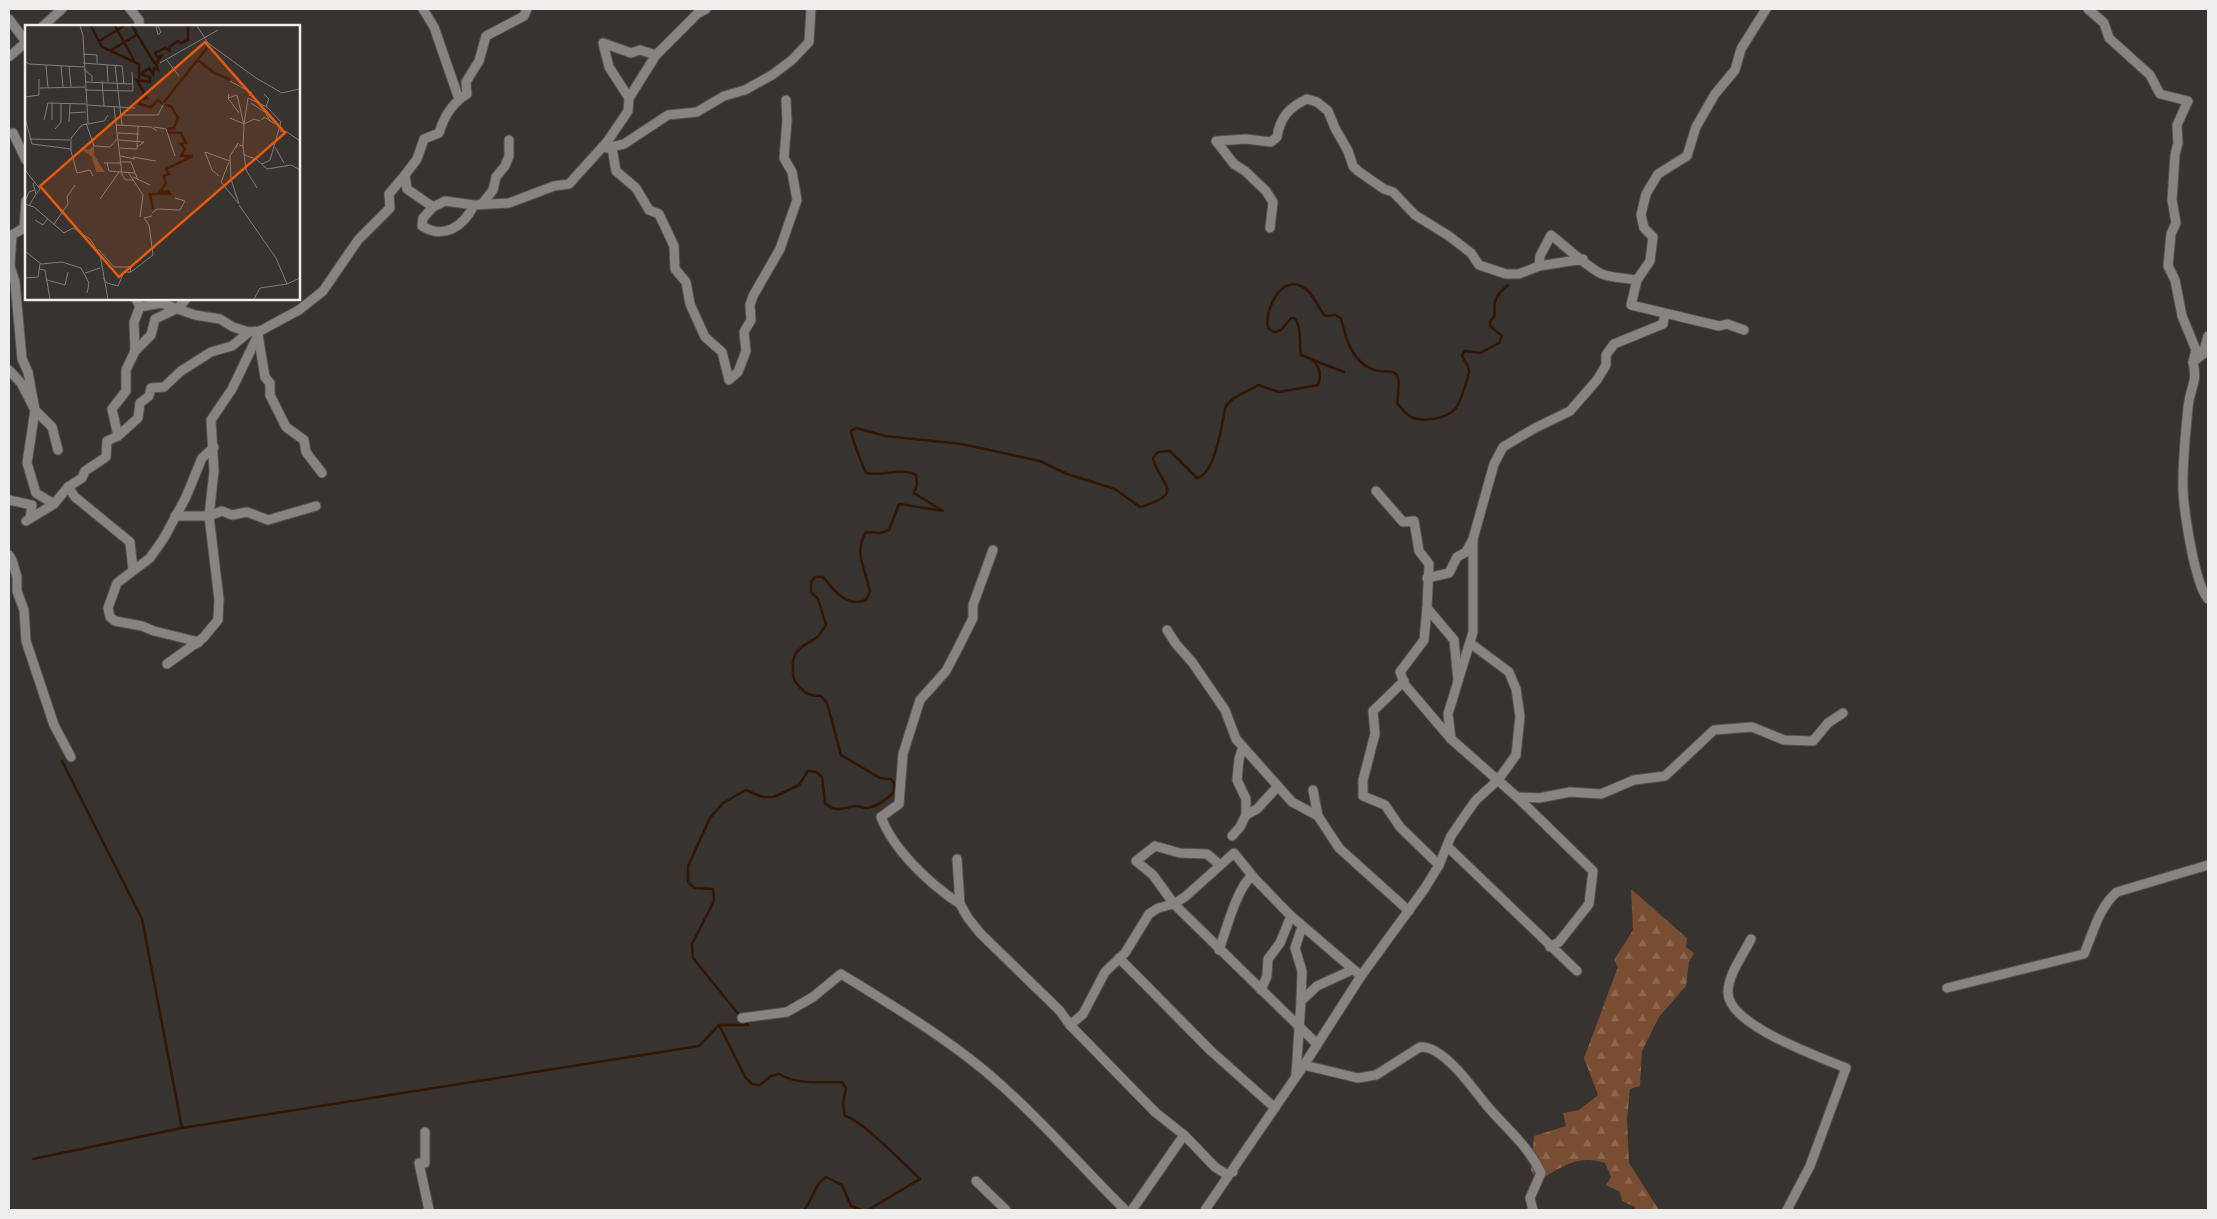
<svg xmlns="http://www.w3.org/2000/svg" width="2217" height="1219" viewBox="0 0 2217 1219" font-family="'Golos Text',sans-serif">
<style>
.forest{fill:url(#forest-firs)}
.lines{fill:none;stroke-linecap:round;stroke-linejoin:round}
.stream{stroke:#331501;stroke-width:2.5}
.minor-casing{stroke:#545150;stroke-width:11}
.minor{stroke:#888482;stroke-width:9}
.inset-river{fill:none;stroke:#331501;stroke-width:2.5}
.inset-road{fill:none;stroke:#807e7c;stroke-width:1}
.view{fill:#e8590c;fill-opacity:0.15;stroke:#e8590c;stroke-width:2.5}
.inset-edge{fill:none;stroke:#f0eeec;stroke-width:2.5}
</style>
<defs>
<pattern id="forest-firs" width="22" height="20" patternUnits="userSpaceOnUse" patternTransform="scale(1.25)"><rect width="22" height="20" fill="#784d31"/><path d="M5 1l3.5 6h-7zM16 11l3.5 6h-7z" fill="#8c674f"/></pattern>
</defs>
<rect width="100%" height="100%" fill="#363331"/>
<path class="forest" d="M1631 889 1687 938 1686 947 1694 953 1689 962 1686 986 1659 1017 1642 1051 1640 1086 1630 1089 1627 1120 1629 1163 1659 1210H1635V1207L1622 1201 1620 1192 1606 1185 1611 1177 1605 1163C1577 1154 1562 1167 1538 1181L1531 1171 1534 1136 1566 1126 1563 1113 1579 1110 1598 1095 1584 1058 1618 967 1614 960 1633 930Z"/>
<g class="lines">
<g class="stream">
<polyline points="62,761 142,919 182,1128"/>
<path d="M740 1016 693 958 692 944 714 901 713 889 694 888 688 882V866L710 818 723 803 746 790 762 797H774L799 785 808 771 816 772 822 777 825 803C837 813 842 808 855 806 859 806 863 808 867 808 877 807 887 799 894 792V783L891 779 880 778 841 755 827 703 821 696C809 696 804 693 797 684 793 679 793 676 793 670 791 650 802 647 816 638 820 635 823 629 826 625L818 599 811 592V582L815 577H823C834 590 846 608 866 600L870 592C866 571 853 551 866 532L881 533 889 530 899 504 943 511 914 493 917 485 916 475C902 467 883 477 866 473 863 467 851 436 851 431L856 428 885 436 962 444 1040 461 1067 474 1115 489 1140 507C1189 493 1158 484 1153 458L1158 452 1170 451 1197 478C1215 474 1222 425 1225 408 1232 395 1246 393 1258 385L1279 392 1318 385C1322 375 1320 368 1313 360L1344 372 1301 355C1299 343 1302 325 1294 318H1291L1281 330 1274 332 1268 328C1264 313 1279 276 1301 286 1313 291 1317 307 1325 316L1335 315 1341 318C1345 336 1350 355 1366 366 1388 381 1404 355 1397 403 1401 408 1405 414 1411 417 1422 422 1447 419 1455 409 1460 404 1467 380 1469 373 1470 365 1464 362 1462 355L1465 351 1480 353 1499 343 1502 336 1490 326V322L1495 315C1493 300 1496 295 1508 285"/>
<path d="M744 1020 748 1025H719L745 1077 752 1084 760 1085 771 1076 779 1074C797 1085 822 1082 842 1082L846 1088 843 1103 845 1116C861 1119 906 1166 920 1179L868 1210"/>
<polyline points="33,1159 182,1128 699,1046 719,1025"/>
<path d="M804 1210C813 1199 814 1185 826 1177L842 1185 851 1206 861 1210"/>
</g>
<defs>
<g id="minor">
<polyline points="130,9 139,20 139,26"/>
<polyline points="423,9 434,27 459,99"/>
<polyline points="2088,9 2104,23 2109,38 2150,75 2160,94 2188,101 2177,125 2178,143 2175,155 2172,200 2176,223 2171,234 2168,266 2175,280 2182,316 2196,350 2193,362"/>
<polyline points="9,19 26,42"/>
<polyline points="43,26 62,9"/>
<polyline points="9,57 26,42"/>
<polyline points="629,98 609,67 603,43 631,53 640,50 656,55"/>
<polyline points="13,133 26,160"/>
<polyline points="607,142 612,148 616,171 636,188 649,210 659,214 674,246 675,269 686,282 690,304 705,337 722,352 729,380 738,372 746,351 744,332 751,320 750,305 753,296 780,249 797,200 792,172 784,158 787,121 786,100"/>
<polyline points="607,148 624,144 668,115 697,112 724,96 745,90 772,75 792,60 809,42 811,9"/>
<path d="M405 175 417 159 424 139 439 133C444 116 452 103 467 94L466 82 479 61 486 36 524 16 527 9"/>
<polyline points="26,201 24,228 12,235 10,266 15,282 22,359 28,372 35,410 52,427 58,450"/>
<polyline points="482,204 493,190 496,177 505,166 509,156 509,140"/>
<path d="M474 205C464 226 444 240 422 226L423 218 433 207 445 201 474 205 509 203 554 186 569 184 607 142 628 111 629 98 656 55 697 14 706 9"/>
<path d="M1270 228 1273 202 1266 191 1245 171 1234 164 1216 141 1246 139 1271 142 1277 137C1280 118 1289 107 1307 99L1317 102 1328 111 1335 128 1348 151 1353 166 1358 171 1384 189 1393 192 1415 215 1449 236 1471 253 1479 265 1506 274H1519L1539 266"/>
<path d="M1583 259 1539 266 1540 256 1551 235C1564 245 1588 268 1602 274 1612 278 1626 278 1637 280L1650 261 1653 237 1644 228 1641 215 1646 194 1658 174 1687 156 1696 127 1715 94 1735 70 1741 49 1766 9"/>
<polyline points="1637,280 1631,305 1719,326 1727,324 1744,330"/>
<polyline points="136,299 140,307 161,303 195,315 220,319 233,327 249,332"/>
<polyline points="258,335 265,377 270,383 270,395 286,427 304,440 306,452 322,473"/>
<path d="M2208 336 2203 354 2193 362C2198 383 2190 387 2188 407 2186 431 2183 456 2183 480 2182 502 2194 583 2208 599"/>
<polyline points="135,351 134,322 140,307"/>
<polyline points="9,370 21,383 35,410 27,463 36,493 54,504"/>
<polyline points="118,436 112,409 126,391 126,370 135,351 151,335 155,319 178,308 186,299"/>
<polyline points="68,487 75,497 130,542 133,570"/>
<polyline points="1376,491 1403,522 1414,521 1419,551 1429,564 1427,608 1454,640 1458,680"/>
<polyline points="9,500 32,505 30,518"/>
<polyline points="175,516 209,516 222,511 232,515 247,512 268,520 316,506"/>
<polyline points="26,521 54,504 68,487 82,478 85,471 106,457 107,441 118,436 138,418 140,403 149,396 151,388 164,387 181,371 211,352 232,346 249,332 260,331"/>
<polyline points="9,555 12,560 17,577 17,591 24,610 26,641 54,725 71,757"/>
<polyline points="1427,578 1449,573 1457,557 1466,552 1472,541"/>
<polyline points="1427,608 1424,640 1400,672 1405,685 1451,739 1517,797 1593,871 1589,904 1559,942 1550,947"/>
<polyline points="1167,630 1176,644 1192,662 1225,710 1236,739 1292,802 1318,816"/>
<polyline points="196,644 199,642 154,631 142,626 115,621 110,617 108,608 117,583 150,558 164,538 186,497 202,458 214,447"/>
<polyline points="167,664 203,638 218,620 219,599 209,516 214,471 211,420 232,389 260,331 299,310 323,291 358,240 390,208 389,194 405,175 407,189 433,207"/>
<polyline points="1404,681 1373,711 1375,734 1363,780 1363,796 1385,805 1400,827 1439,865"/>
<polyline points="1451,739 1448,714 1473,632 1473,539 1494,464 1503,447 1535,428 1570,411 1597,380 1606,365 1606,355 1614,344 1663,324 1665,314"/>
<polyline points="1243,747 1239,759 1237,780 1246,799 1246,815"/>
<polyline points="1313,790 1318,816 1339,848 1409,911"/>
<polyline points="1517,797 1539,798 1570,792 1601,794 1634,780 1665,776 1714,730 1752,727 1784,740 1813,741 1828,723 1843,713"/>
<polyline points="1232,836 1240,827 1246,815 1257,809 1278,786"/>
<polyline points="1448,847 1577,971"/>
<polyline points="957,859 960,904 968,918 980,933 1060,1011 1070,1025 1155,1112 1184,1135 1215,1167 1226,1174 1233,1172"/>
<polyline points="1220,865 1207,854 1180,853 1155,846 1136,861 1153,875 1174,904 1317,1044"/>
<path d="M960 904C931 885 894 851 881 817L899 804 903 754 920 700 946 671 957 650 973 618V605L993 550"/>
<path d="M1751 939C1743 955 1728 975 1728 992 1727 1025 1820 1057 1846 1068L1810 1166 1787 1210"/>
<path d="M1219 950C1226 931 1237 887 1252 876"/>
<polyline points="1119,958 1211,1051 1275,1108"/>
<path d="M1947 988 2084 954C2093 933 2099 907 2117 892L2208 865"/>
<polyline points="1261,990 1267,976 1268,959 1280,943 1291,916"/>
<polyline points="1301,1001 1302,971 1295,948 1302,927"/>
<path d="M742 1018 787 1012 813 997 841 974C890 1004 940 1034 985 1071 1035 1113 1079 1164 1125 1210"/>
<polyline points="1070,1025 1083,1014 1105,972 1125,953 1149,914 1158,908 1174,904 1186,896 1234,853 1255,879 1291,916 1361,976"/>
<path d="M1304 1065 1358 1078 1376 1075 1420 1047C1426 1047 1430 1048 1435 1051 1457 1064 1472 1088 1488 1107 1507 1129 1529 1147 1541 1173L1530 1198 1533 1210"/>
<polyline points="1296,1075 1301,1001 1317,986 1352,970"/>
<polyline points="425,1132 425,1163 419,1163 429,1210"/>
<polyline points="976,1181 1006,1210"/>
<polyline points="1132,1210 1184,1135"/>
<polyline points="1205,1210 1304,1065 1361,976 1425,888 1439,865 1451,836 1466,814 1476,800 1498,780 1516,755 1520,716 1516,689 1509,672 1470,643"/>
</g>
</defs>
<use href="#minor" class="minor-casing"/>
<use href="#minor" class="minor"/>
</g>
<g transform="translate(25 25)">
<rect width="275" height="275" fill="#363331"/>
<path d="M69 120V130L80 147H71L67 132 54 122 64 125Z" fill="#784d31"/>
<path class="inset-river" d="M66 1 77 22 114 39V54M90 1 109 35M107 1 130 39M74 16 99 1M85 26 111 10M173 35 189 48 206 55M139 77 182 23M138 79 133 75 126 82 114 79 116 74 122 73 112 55 125 57V52L116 49 124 43 128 49 129 43 133 45 131 39 136 31 132 32 130 28 140 23 145 26 144 22 153 16 156 18 163 15V1M140 80 146 81 153 93 149 103 142 104M128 184 125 169H145L143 166 135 167 141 158 139 151 144 149 141 144 168 131H156L160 124 156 119 161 118 156 108 142 107"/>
<path class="inset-road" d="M55 1 58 10 63 98M131 1 133 10 136 7 133 1M172 1 183 18 231 53 257 68 274 64M58 29 72 30V38M141 34 154 51M0 36 4 39 59 42M58 38 97 41 99 59M135 38 193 5M82 39 83 57M21 40 23 63M90 40 97 100M36 41 38 62M44 41 46 62M59 44 67 51V56M77 56 79 81M205 56 227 68 224 71M60 57 107 59M15 63 60 62M60 65 108 66 107 47M204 69 203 73 212 70 219 100 218 121 214 120M239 69 244 74 241 82M0 72V93L7 119 46 124M0 72 14 70V54M203 73 214 88M223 73 242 82 256 97 245 135 237 139M27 78V95M226 78 241 88 245 96M62 80 110 83M89 82 97 150 101 155H108M44 88 61 87M96 90H133L138 80M205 93 219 99M19 95 23 78 61 79M237 95 239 92 250 99M44 97 45 79M61 98 69 121 85 122 93 113M219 99 223 73M219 99 229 94 235 96M91 100 126 102 132 106M129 102 141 104 150 131M30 104 36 97V78M255 106 262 107 275 116M93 108 114 109M5 114 45 115M93 115 119 117 112 122M218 121 221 145 232 163M250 122 259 138M95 123 112 124 113 101M211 123 213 118 205 131 206 154 214 179M219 130 231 134 242 144 266 140 275 145M95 131 110 134M108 132 131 136M96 137H106L110 148M204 137 196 157 213 178M79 138H96M82 138 84 146 110 148 113 155M0 145 15 164 11 169M103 147 118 170 115 192M68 151 65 145 52 148 46 126V113L57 100 79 96 83 90M194 151 187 145 180 127 205 136M108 152 125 160M75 174 94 147M0 176 4 167 9 165M0 179 9 182 39 208 48 203 65 214 75 230 83 274M214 180 251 233 262 259 275 253M4 181 11 169 8 158M127 188 132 184 155 185 160 176 150 173M10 195 18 200 23 193M29 199 43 179 42 172 50 160M73 224 89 242H105L106 247M0 226 16 239 37 237 56 243 64 258 62 268M14 244 20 245 25 274M60 248 75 243M0 253 13 252 15 239M78 253 82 258 93 261 99 247H106L128 230 124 200 119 193 127 191M22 255 40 260 43 247M229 274 235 263 262 259"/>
<path class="view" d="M180 17 260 108 94 252 15 161Z"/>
<rect width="275" height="275" class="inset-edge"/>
</g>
<rect width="2217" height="1219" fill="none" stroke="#f0eeec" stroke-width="20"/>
</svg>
